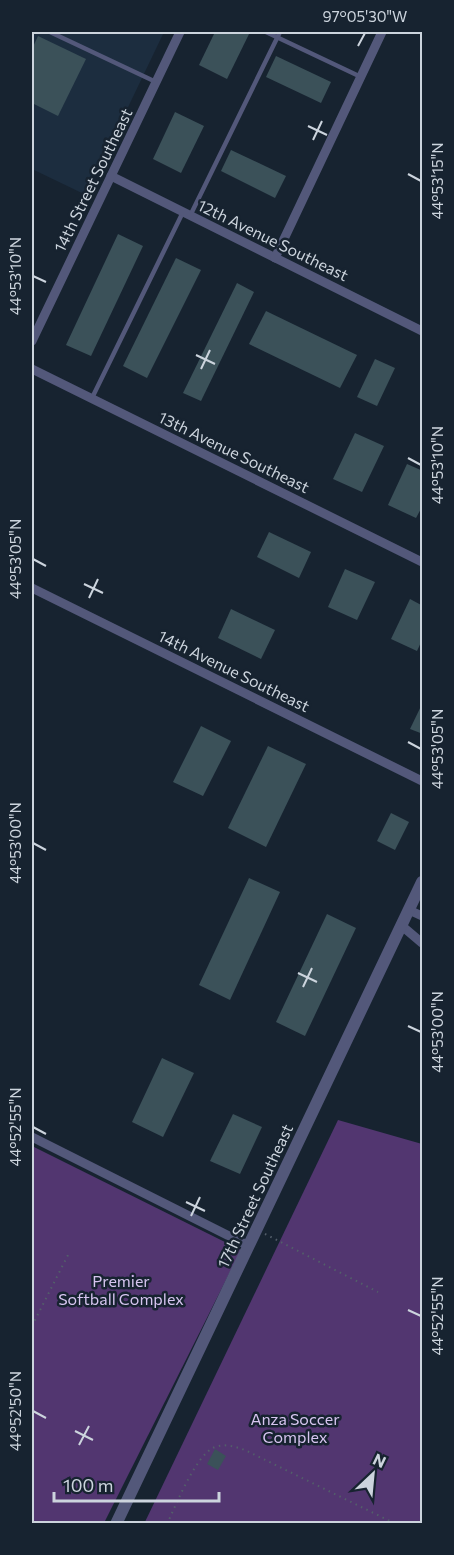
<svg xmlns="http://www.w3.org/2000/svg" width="454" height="1555" viewBox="0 0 454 1555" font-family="Commissioner,sans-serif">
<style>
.built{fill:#1c2d3f}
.green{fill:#523670}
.building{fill:#3b5159}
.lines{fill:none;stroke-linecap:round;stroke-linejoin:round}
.path{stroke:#535e6a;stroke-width:2;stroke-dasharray:1.5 4.5;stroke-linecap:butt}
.service{stroke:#53587a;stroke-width:4.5}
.minor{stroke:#53587a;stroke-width:9}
.tertiary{stroke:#53587a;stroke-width:12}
.ticks{fill:none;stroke:#ccd4dd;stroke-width:2}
.labels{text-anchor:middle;stroke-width:5;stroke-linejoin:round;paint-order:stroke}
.street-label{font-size:16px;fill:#ccd4dd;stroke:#172330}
.park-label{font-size:16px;fill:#d7c5f0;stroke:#172330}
.neatline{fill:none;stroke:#ccd4dd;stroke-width:2}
.ticks-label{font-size:15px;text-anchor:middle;fill:#ccd4dd}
</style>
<rect width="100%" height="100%" fill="#172330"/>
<polygon class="built" points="32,32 164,32 86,195 32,169"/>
<g class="green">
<polygon points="338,1120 422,1144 422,1523 144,1524"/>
<polygon points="32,1146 241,1250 104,1523 32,1523"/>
</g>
<g class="building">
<polygon points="215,32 250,32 227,79 199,65"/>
<polygon points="38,36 86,59 58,116 32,103 32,49"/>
<polygon points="276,56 331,82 321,103 266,77"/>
<polygon points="175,112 204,126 181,173 153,159"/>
<polygon points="231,150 286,176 275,198 221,171"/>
<polygon points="118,234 143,246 91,356 66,345"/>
<polygon points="176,258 201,270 147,378 123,366"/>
<polygon points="237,283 254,292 201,401 183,393"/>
<polygon points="266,311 357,355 340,388 249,344"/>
<polygon points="375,359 395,368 377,406 357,397"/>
<polygon points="355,433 384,446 362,492 333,479"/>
<polygon points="407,464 423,471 423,505 416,518 388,505"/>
<polygon points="269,532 311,552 299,578 257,557"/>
<polygon points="345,569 375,582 357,620 328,607"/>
<polygon points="410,599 423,606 423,638 417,651 391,639"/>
<polygon points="231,609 275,630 261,659 218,638"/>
<polygon points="423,702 423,734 410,729"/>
<polygon points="201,726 231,741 203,796 173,782"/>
<polygon points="268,746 306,764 266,847 228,828"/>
<polygon points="391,813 409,822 395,850 377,841"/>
<polygon points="249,878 280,892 230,1000 199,985"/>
<polygon points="327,914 356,928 305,1036 276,1022"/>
<polygon points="162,1058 194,1073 163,1137 132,1122"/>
<polygon points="233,1114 262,1127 240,1174 210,1161"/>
<polygon points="215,1449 226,1456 218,1470 207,1464"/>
</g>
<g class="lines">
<g class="path">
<polyline points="265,1234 378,1292"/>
<polyline points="32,1326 68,1255"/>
<path d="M167 1524C176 1505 196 1454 215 1447 226 1443 237 1447 247 1451L396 1524"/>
</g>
<g class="service">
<polyline points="50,32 156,82"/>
<polyline points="266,32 361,77"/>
<polyline points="190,216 280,32"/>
<polyline points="92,398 183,212"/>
</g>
<g class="minor">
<polyline points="111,176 422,331"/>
<polyline points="275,258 382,32"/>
<polyline points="32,341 180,32"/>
<polyline points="32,369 422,562"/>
<polyline points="32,588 422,781"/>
<polyline points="409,910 422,916"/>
<polyline points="402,926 422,943"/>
<polyline points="32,1137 249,1246"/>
</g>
<polyline class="tertiary" points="116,1524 422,882"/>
</g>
<path class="ticks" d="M358 46 365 33M308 126 327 135M313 140 322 121M408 174 421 181M33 276 46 282M196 355 215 364M201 369 210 350M408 458 421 465M33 559 46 566M84 584 103 593M89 598 98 579M408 742 421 749M33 843 46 850M298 973 317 982M303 987 312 968M408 1026 421 1032M33 1127 46 1134M186 1202 205 1211M191 1216 200 1197M408 1310 421 1316M33 1411 46 1418M75 1431 93 1440M79 1445 89 1426"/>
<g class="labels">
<g class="street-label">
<text transform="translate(93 180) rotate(-64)" y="6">14th Street Southeast</text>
<text transform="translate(273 240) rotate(26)" y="6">12th Avenue Southeast</text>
<text transform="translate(234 452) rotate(26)" y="6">13th Avenue Southeast</text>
<text transform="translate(234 671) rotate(26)" y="6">14th Avenue Southeast</text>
<text transform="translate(255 1196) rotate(-65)" y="6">17th Street Southeast</text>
</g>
<g class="park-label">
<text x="121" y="1287">Premier<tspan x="121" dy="18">Softball Complex</tspan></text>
<text x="295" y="1425">Anza Soccer<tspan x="295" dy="18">Complex</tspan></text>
</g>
</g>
<rect width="454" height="1555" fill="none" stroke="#172330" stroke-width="66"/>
<g transform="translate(373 1474) rotate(26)" stroke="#172330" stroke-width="4.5" paint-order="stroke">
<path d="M0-4.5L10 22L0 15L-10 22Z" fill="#ccd4dd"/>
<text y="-9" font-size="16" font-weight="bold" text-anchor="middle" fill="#ccd4dd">N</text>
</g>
<path d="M54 1492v9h165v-9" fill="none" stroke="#ccd4dd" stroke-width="3"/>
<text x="63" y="1492" font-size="18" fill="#ccd4dd" stroke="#172330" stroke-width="4.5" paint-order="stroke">100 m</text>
<rect x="33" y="33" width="388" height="1489" class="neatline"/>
<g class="ticks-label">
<text x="365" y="22">97°05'30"W</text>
<text transform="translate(438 181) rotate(-90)" y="5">44°53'15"N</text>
<text transform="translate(16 276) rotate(-90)" y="5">44°53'10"N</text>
<text transform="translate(438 465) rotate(-90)" y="5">44°53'10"N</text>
<text transform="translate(16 559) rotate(-90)" y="5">44°53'05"N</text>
<text transform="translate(438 749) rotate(-90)" y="5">44°53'05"N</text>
<text transform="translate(16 843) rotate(-90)" y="5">44°53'00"N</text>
<text transform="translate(438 1032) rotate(-90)" y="5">44°53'00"N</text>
<text transform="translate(16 1127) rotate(-90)" y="5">44°52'55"N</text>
<text transform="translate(438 1316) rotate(-90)" y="5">44°52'55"N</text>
<text transform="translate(16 1411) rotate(-90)" y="5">44°52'50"N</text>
</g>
</svg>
